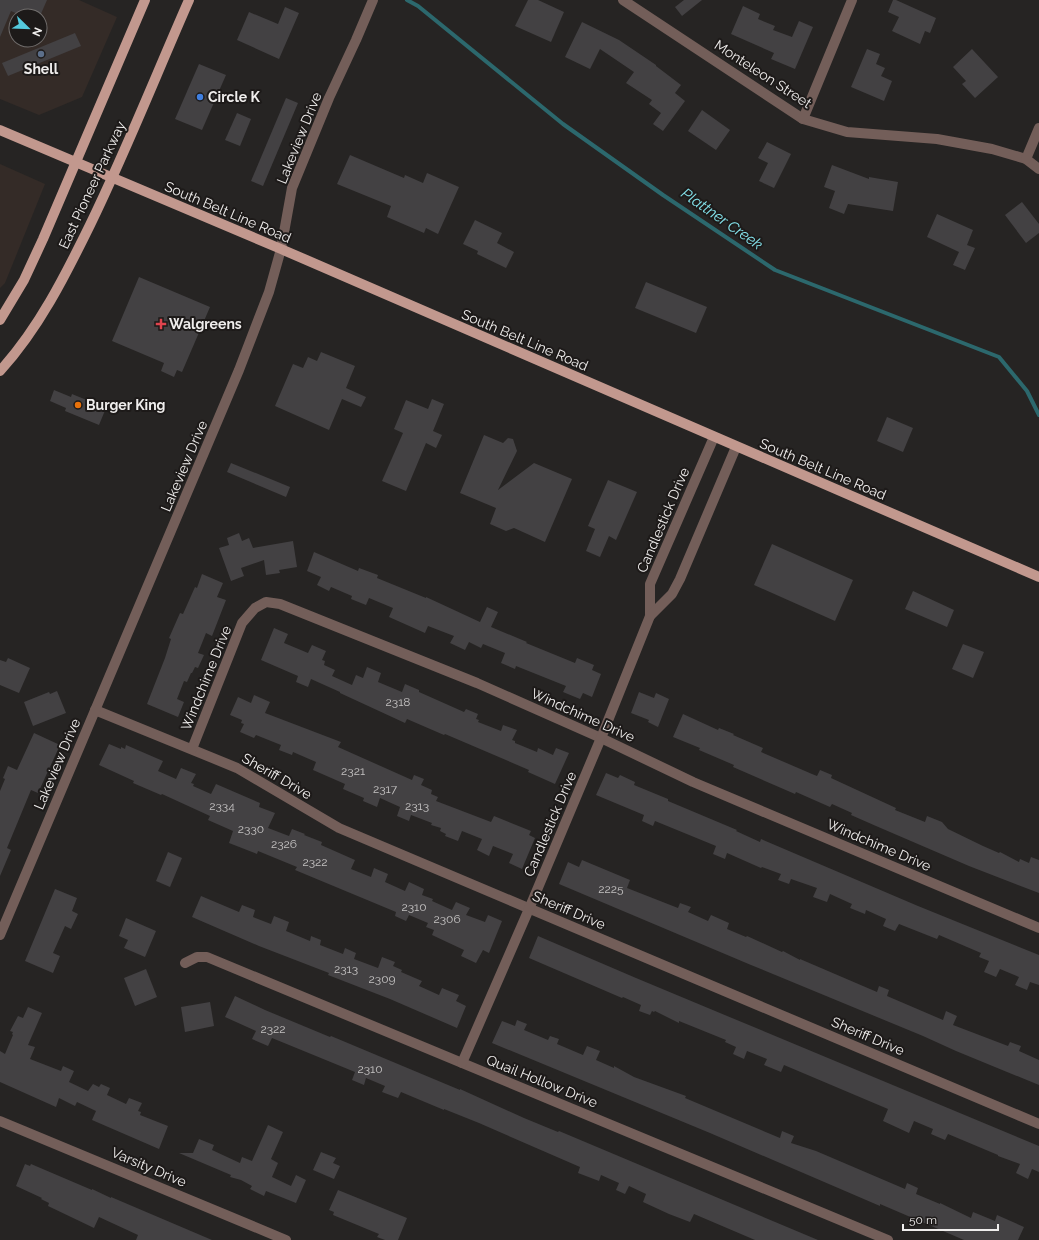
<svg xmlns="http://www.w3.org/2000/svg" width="1039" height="1240" viewBox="0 0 1039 1240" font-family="Raleway,sans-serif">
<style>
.built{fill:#342b27;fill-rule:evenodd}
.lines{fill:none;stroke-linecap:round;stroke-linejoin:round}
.stream{stroke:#2c686d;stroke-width:4}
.building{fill:#434143}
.minor{stroke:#735e59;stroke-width:10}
.major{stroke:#c2988e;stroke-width:10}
.service-dot{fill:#5c6f8a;stroke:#1d1a19;stroke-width:1.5}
.shop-dot{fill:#3f7fe0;stroke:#1d1a19;stroke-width:1.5}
.health-dot{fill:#e0444e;stroke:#1d1a19;stroke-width:1.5}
.food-dot{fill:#e8710a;stroke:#1d1a19;stroke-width:1.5}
.labels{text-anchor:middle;stroke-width:4;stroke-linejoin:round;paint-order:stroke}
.number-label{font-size:12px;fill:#c4c2c2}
.poi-label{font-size:14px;font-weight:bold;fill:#efedec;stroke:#1d1a19;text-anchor:start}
.street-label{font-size:14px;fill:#efedec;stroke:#1d1a19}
.water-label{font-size:15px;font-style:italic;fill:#84e4ed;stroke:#1d1a19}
</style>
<rect width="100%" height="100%" fill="#262423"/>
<g class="built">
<path d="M0 0H79L117 17 82 97 39 115 0 99ZM16 16H40V40H16Z"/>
<polygon points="0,164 45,184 5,283 0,288"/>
</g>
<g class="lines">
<polyline class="stream" points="407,0 418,6 563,124 663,195 775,270 999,357 1027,391 1039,415"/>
</g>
<g class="building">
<polygon points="0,0 47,0 40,16 22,16 11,11 0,37"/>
<polygon points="528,0 538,0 564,12 551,42 515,26"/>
<polygon points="684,0 702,0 682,16 675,7"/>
<polygon points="893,0 896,0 936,18 930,33 925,31 920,44 892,31 899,17 888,12"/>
<polygon points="743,6 760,14 758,19 775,26 773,30 792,37 799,21 813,27 795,69 771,59 774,53 731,34"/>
<polygon points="285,7 299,13 279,59 237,40 249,12 278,24"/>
<polygon points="582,22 619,40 656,65 656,66 681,85 675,93 685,101 663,131 653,124 661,113 649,104 652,100 626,83 634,72 600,49 590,69 565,57"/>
<polygon points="75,33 81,46 8,76 2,63"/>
<polygon points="867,49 880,54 876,64 885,68 881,76 892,81 884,101 851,87"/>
<polygon points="972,49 998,77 975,98 962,84 966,81 953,67"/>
<polygon points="199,64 226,75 202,130 175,119"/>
<polygon points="286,98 298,103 263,186 251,181"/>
<polygon points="702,110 730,130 716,150 688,131"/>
<polygon points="237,113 251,119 240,146 225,140"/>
<polygon points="767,142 791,154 774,188 759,181 768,163 758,158"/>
<polygon points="350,155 404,178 405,175 423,183 427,173 459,187 438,234 426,228 424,233 387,217 391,206 337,184"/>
<polygon points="832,165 869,179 869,177 898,182 893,211 848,204 844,214 829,208 835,191 824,187"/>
<polygon points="1022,202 1039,224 1039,233 1026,243 1005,215"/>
<polygon points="937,214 973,230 967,245 975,248 965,270 953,265 959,252 927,237"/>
<polygon points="475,220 502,233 497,243 514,252 506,268 477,254 478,251 463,244"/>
<polygon points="139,277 210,307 182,372 177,370 174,377 161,371 164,363 112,341"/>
<polygon points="646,282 707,307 696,333 635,308"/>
<polygon points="321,352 355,366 346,388 366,397 361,407 342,399 329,430 275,406 293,364 303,368 308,357 317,361"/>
<polygon points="54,390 71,397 72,394 106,408 99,425 65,411 66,408 50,401"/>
<polygon points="432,399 444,404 433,431 442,435 436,448 426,443 406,491 382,481 403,433 394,429 406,400 428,409"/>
<polygon points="887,417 913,428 903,452 877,441"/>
<polygon points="484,435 503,443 508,438 513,439 517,451 498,490 534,463 572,479 545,542 514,528 506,531 490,524 496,508 460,493"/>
<polygon points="231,463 290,487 286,497 227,472"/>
<polygon points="608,480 637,492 616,540 609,536 600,557 586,551 595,529 588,526"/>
<polygon points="239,533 242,541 249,538 253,548 293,541 297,567 279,570 280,573 266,575 264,560 241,568 244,576 231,581 219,548 229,545 227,538"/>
<polygon points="772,544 853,580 835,621 754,585"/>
<polygon points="314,552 358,571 359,568 378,575 377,578 426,598 426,597 480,622 487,607 498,612 491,627 527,642 526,643 575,663 577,658 594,665 592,670 601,674 592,697 583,693 580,699 563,692 566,686 516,666 515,669 501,663 505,653 483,644 481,648 469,642 465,650 450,643 454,636 428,626 425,633 389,617 393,608 369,598 366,605 351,599 352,596 331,587 329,591 317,585 321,577 307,571"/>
<polygon points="202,574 223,583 217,597 226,600 212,636 206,633 198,653 204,655 198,668 195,667 192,673 191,673 187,682 184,681 177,699 184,702 178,717 147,704 165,658 171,639 169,638 180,613 183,614 195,587 197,588"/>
<polygon points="913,591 954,610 947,627 905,609"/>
<polygon points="274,628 288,634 284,643 308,653 312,645 326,651 322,660 325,661 324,665 335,670 332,676 352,685 356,675 363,678 367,667 381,673 378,682 402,692 405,684 419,690 419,692 464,712 466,709 478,714 476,719 479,720 478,722 501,731 503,725 517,730 512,740 515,741 515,743 537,752 538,748 553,755 556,748 569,753 555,784 528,772 529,770 445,734 444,735 407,719 405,723 340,693 340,692 311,679 308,687 296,682 298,676 261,660"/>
<polygon points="963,644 984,652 973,678 952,669"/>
<polygon points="8,658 30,668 19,693 0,685 0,660 6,662"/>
<polygon points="57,691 66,713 33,726 24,702 49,692 50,694"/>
<polygon points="639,692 654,698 656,693 669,699 658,727 648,722 649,720 631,713"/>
<polygon points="254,695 270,702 265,713 341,742 338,747 412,780 414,775 424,779 421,785 432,790 431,794 438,797 436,801 491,822 494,816 531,831 529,835 535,838 522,869 509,863 513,854 493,846 489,856 477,850 482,839 462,831 458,841 445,836 446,834 440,831 441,828 431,825 432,823 411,815 409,821 397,816 400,807 380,798 377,807 363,801 364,798 343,789 345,784 313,770 316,762 293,752 292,755 279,750 281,745 256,735 254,738 240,732 244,724 241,723 242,720 230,715 238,697 251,703"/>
<polygon points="683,714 718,730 719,728 734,734 733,735 763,748 761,752 812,774 817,776 820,770 832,775 831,778 896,808 895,810 925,822 927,816 942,822 948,829 983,846 999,853 1000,852 1019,862 1020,859 1029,863 1031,857 1039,860 1039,893 969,866 876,826 851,815 852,813 832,804 830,807 796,792 795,794 733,767 734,765 699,750 700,748 673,737"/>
<polygon points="34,733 60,745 38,793 31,790 7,848 11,850 0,876 0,791 5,779 3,778 8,766 17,770"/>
<polygon points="109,744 121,749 121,747 125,749 126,745 163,761 158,771 176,779 181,768 196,774 191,783 194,784 193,786 211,794 216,784 260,803 259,807 275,813 268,828 289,836 292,829 305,834 304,835 322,842 321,845 355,860 351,869 371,877 374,868 388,874 385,882 405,891 409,882 424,889 422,895 433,899 432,901 452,910 456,902 470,908 466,915 485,922 488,915 502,921 489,953 483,950 476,963 461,956 464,950 432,935 434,930 426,927 428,923 409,915 406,921 395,916 396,912 295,870 297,867 258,851 257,854 229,843 233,831 208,820 210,816 162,794 161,795 133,783 134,781 99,765"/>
<polygon points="606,773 618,778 620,775 635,782 634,785 668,799 668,801 737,830 736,831 760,842 761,839 918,906 1039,955 1039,985 1030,982 1027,990 1015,985 1019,977 1000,969 996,977 984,972 989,961 979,957 981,953 939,935 937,939 899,924 895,931 883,926 886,919 866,910 865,914 850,908 852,904 830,894 827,902 813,897 817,888 791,879 789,884 778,880 781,874 762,867 761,868 727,853 725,859 713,854 716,846 655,821 653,826 642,821 644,815 596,795"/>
<polygon points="168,852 182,858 170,887 156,881"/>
<polygon points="582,860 630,880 627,888 678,908 680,903 691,907 688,912 708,921 711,915 729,923 727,929 746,937 747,936 782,952 783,951 800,960 800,959 877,992 879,986 889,990 887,996 943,1020 946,1011 957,1016 953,1025 1008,1046 1010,1042 1021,1046 1019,1051 1039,1060 1039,1085 956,1051 923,1036 751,965 559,884 568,862 579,867"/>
<polygon points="55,889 77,898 72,911 78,914 71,929 65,926 53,953 60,956 53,973 25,961"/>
<polygon points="201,896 239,912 242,905 255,910 253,917 271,924 274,916 289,922 286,931 310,941 311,936 321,940 320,945 343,954 345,948 356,953 354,959 378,968 382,957 395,962 393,966 402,970 401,972 422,981 419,986 439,995 442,988 459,995 456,1001 466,1006 457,1028 390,999 328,975 329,973 259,946 192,917"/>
<polygon points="126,918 156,931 145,957 124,948 128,940 119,936"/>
<polygon points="538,936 636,978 1039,1146 1039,1172 1032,1169 1028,1179 1016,1173 1020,1164 998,1156 998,1155 948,1134 945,1140 931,1134 933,1129 914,1121 909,1133 883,1121 888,1109 784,1065 781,1072 764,1065 767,1059 747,1051 744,1059 733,1054 736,1047 725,1042 726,1040 679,1021 679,1023 655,1011 654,1012 652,1011 650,1015 639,1011 641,1005 623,997 622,998 529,958"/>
<polygon points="146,969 157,997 135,1006 124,978"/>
<polygon points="235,996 265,1010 330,1037 331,1036 460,1090 460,1089 524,1118 558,1132 559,1131 818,1240 755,1240 694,1214 690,1222 669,1214 643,1202 646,1194 629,1186 625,1194 616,1190 619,1183 601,1175 599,1181 578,1173 580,1167 479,1123 444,1109 444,1110 401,1092 398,1098 382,1092 385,1086 366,1078 364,1085 352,1080 355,1072 272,1038 268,1046 252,1039 256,1031 225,1017"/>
<polygon points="210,1002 214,1026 185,1032 181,1007"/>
<polygon points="28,1007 42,1013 28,1045 35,1047 30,1059 61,1071 63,1066 74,1071 69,1082 88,1091 93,1084 99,1087 101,1084 110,1088 107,1095 126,1104 129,1098 142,1103 138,1111 141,1112 140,1115 168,1126 159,1149 92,1120 96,1111 77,1102 75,1106 59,1098 56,1107 0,1082 0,1051 5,1054 13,1035 12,1034 13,1032 10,1031 18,1016 23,1018"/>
<polygon points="517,1020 527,1024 524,1030 548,1040 550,1036 559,1039 557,1044 583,1055 587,1046 600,1051 596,1060 614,1068 614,1066 634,1077 686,1096 685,1098 780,1138 782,1131 794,1136 791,1143 816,1151 905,1189 907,1183 918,1188 916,1194 940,1204 940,1203 971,1218 973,1212 995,1221 997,1215 1024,1227 1018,1240 964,1240 880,1204 880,1206 710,1133 492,1043 502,1021 515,1026"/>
<polygon points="268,1125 283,1132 271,1159 278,1163 272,1177 291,1186 296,1175 306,1180 296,1203 266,1191 264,1196 250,1189 252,1186 241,1180 230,1177 231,1175 179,1153 193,1153 199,1139 214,1145 212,1150 240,1163 242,1157 252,1161"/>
<polygon points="321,1152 336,1158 333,1163 340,1166 334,1179 313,1170"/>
<polygon points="25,1164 30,1166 31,1164 92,1190 92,1189 111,1198 111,1197 212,1240 136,1240 138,1235 99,1217 94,1228 48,1206 49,1203 41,1199 42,1198 16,1186"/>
<polygon points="338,1190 407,1218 398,1240 385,1240 377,1237 379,1234 333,1215 334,1212 329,1210"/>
</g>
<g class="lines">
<g class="minor">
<polyline points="623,0 803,119 847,132 937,139 992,149 1026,159 1039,169"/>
<polyline points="803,119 852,0"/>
<polyline points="1026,159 1039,128"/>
<polyline points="650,616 650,584 714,437"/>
<polyline points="95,710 237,768 339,828 1039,1124"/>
<polyline points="192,749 242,623 255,608 266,602 280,604 477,683 601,738 693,782 1039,928"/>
<polyline points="0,935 239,370 269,292 281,249 292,188 329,98 356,40 373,0"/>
<polyline points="185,963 197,957 207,957 888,1240"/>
<polyline points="462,1063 529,909 601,738 650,616 672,594 680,579 736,447"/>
<polyline points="0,1121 286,1240"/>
</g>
<g class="major">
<polyline points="0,130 281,249 1039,577"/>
<polyline points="0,320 24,280 43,239 145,0"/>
<path d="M0 371C39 328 65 276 90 225 126 151 156 75 189 0"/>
</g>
</g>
<circle class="service-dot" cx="41" cy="54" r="4"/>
<circle class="shop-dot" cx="200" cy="97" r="4"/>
<path class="health-dot" d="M159 318h4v4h4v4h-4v4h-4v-4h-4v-4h4z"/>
<circle class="food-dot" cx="78" cy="405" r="4"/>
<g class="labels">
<g class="number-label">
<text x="398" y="706">2318</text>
<text x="353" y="775">2321</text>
<text x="385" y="793">2317</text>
<text x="222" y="810">2334</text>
<text x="417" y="810">2313</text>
<text x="251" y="833">2330</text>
<text x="284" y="848">2326</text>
<text x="315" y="866">2322</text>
<text x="611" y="893">2225</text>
<text x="414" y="911">2310</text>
<text x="447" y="923">2306</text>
<text x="346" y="973">2313</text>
<text x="382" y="983">2309</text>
<text x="273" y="1033">2322</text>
<text x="370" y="1073">2310</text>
</g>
<g class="poi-label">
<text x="41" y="74" text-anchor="middle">Shell</text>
<text x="208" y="102">Circle K</text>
<text x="169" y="329">Walgreens</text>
<text x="86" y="410">Burger King</text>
</g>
<g class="street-label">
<text transform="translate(763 74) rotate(33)" y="5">Monteleon Street</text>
<text transform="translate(299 138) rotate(-68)" y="5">Lakeview Drive</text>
<text transform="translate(92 185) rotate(-65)" y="5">East Pioneer Parkway</text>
<text transform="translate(228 212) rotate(23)" y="5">South Belt Line Road</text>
<text transform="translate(525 340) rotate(23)" y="5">South Belt Line Road</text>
<text transform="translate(184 466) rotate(-67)" y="5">Lakeview Drive</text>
<text transform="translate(823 469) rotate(23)" y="5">South Belt Line Road</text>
<text transform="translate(663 520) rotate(-67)" y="5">Candlestick Drive</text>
<text transform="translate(206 678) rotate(-68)" y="5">Windchime Drive</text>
<text transform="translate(583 715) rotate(24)" y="5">Windchime Drive</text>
<text transform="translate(57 764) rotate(-67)" y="5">Lakeview Drive</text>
<text transform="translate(277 776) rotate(30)" y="5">Sheriff Drive</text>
<text transform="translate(550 824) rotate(-67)" y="5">Candlestick Drive</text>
<text transform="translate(879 845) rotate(23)" y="5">Windchime Drive</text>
<text transform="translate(569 910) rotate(23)" y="5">Sheriff Drive</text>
<text transform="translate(868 1036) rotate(23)" y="5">Sheriff Drive</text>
<text transform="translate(542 1081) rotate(22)" y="5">Quail Hollow Drive</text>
<text transform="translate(149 1167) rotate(23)" y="5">Varsity Drive</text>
</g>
<g class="water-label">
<text transform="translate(722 219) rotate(35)" y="5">Plattner Creek</text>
</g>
</g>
<g transform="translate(28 28) rotate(113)"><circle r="19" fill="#1d1a19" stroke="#716e6d"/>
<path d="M0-3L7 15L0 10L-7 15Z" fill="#54cadd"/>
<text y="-6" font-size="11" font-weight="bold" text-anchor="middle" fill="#efedec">N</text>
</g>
<path d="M903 1224v6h95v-6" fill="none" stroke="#efedec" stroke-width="2"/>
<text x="909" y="1224" font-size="12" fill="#efedec" stroke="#1d1a19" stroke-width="3" paint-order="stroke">50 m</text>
</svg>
